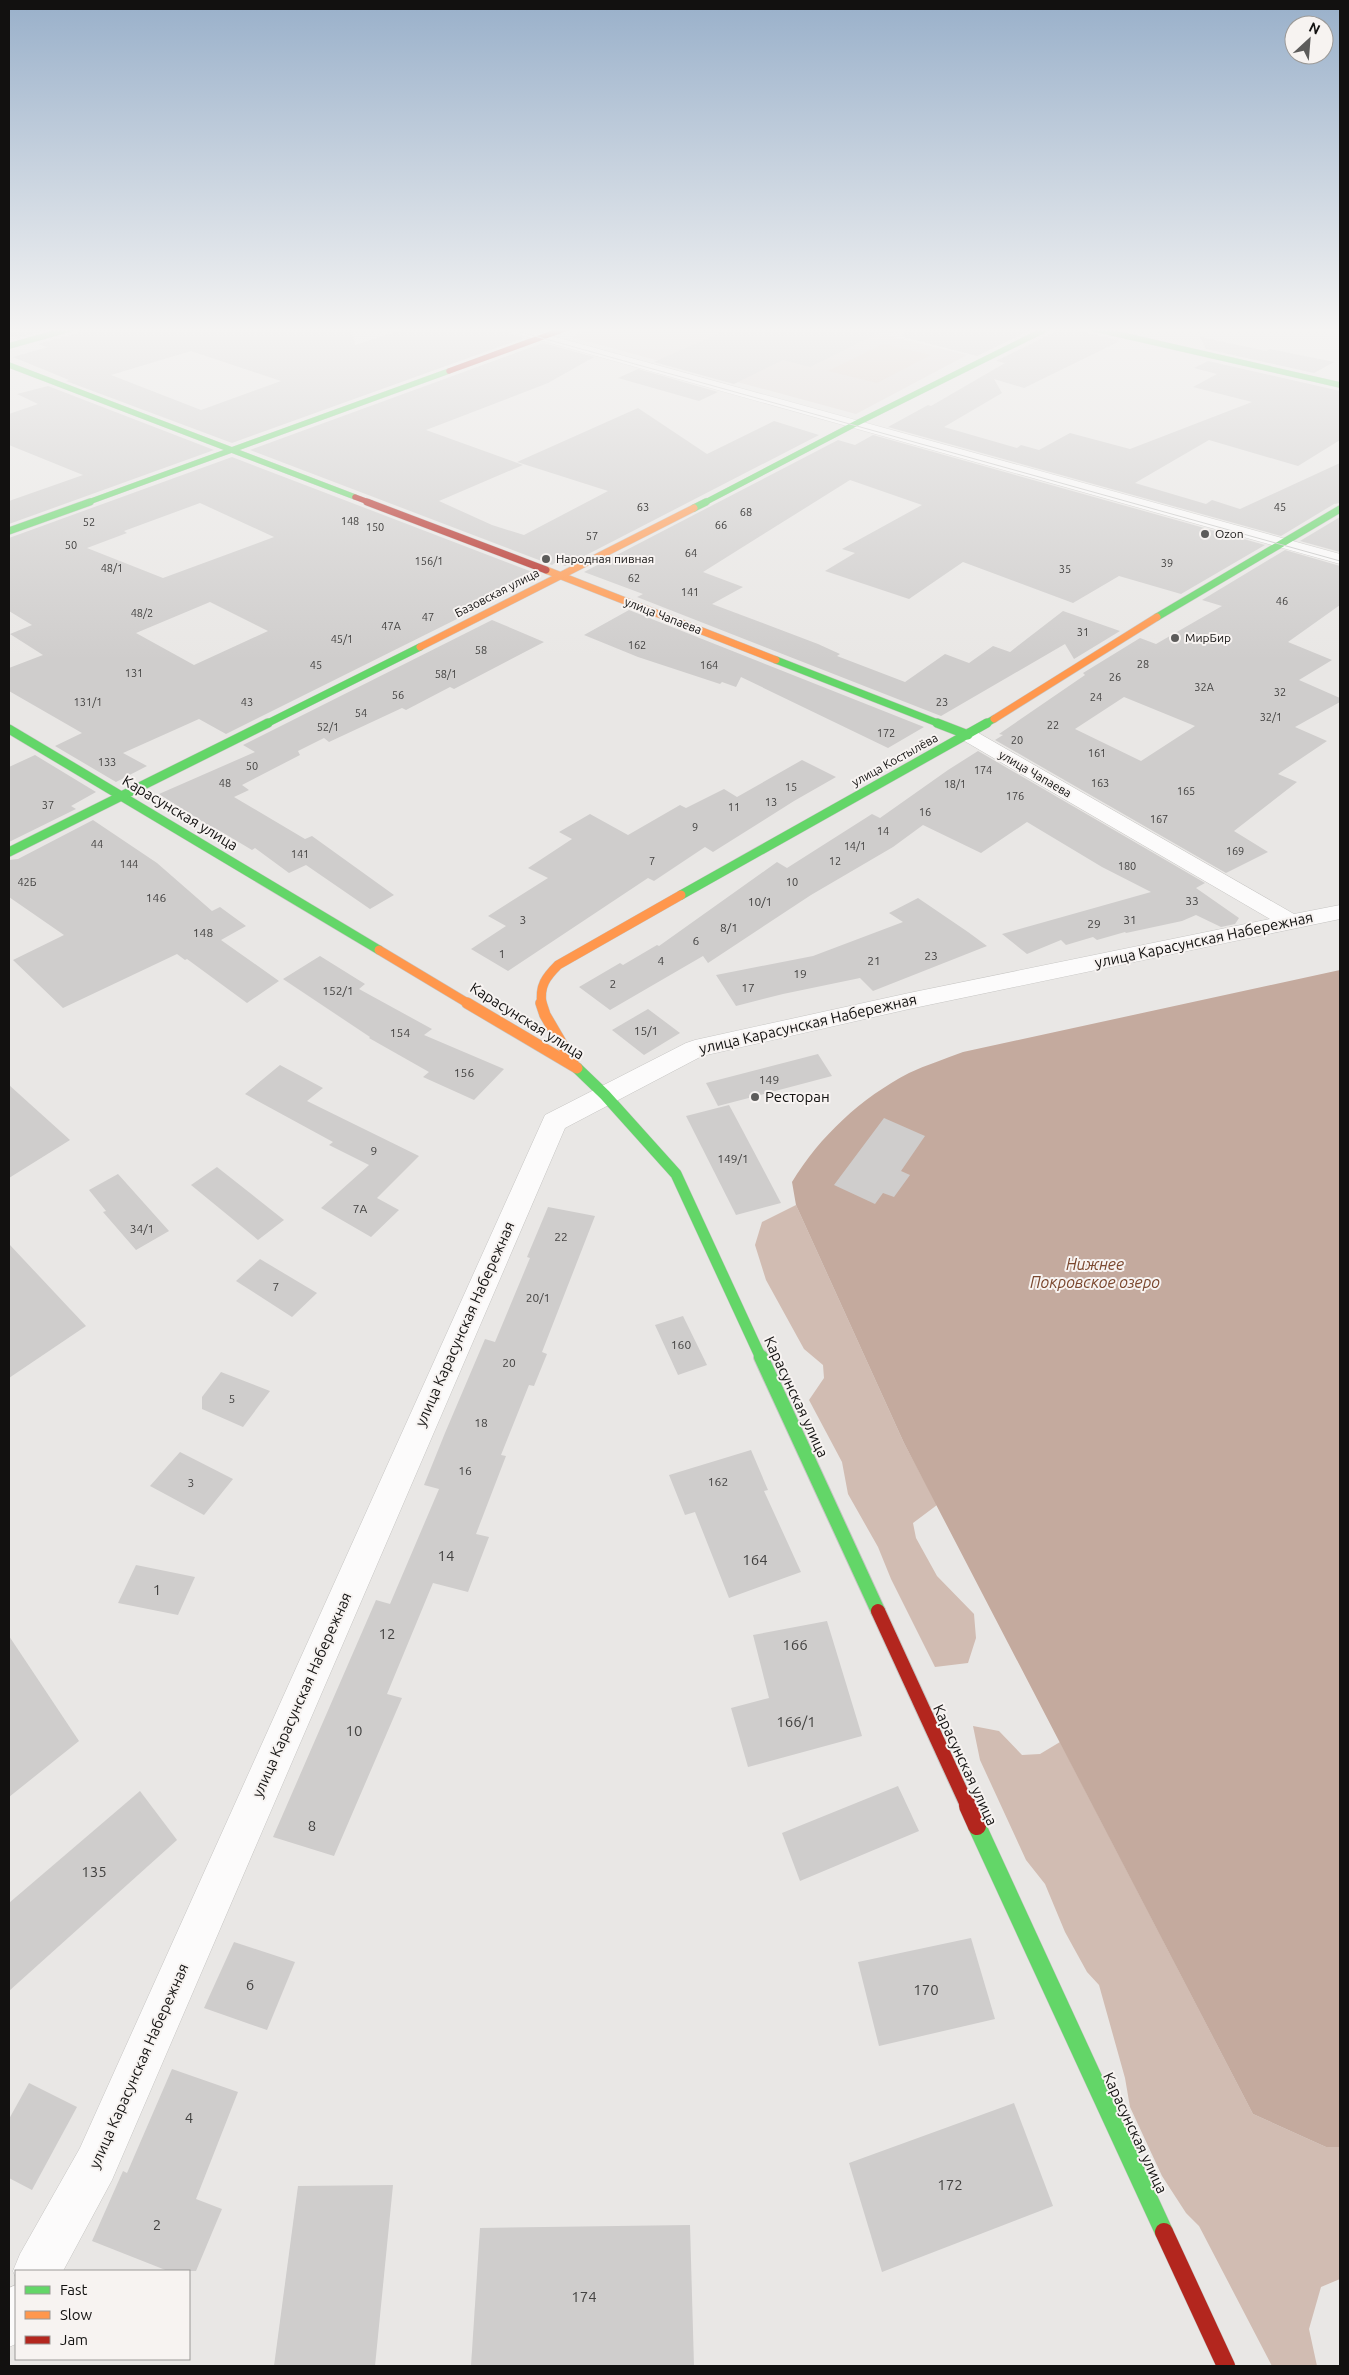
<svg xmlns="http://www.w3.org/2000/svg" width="1349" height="2375" viewBox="0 0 1349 2375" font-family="Ubuntu,sans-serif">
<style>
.built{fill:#ded7d4}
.green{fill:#ddcfc7}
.forest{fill:#d1bcb2}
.water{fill:#c4aa9e}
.building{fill:#cfcdcc;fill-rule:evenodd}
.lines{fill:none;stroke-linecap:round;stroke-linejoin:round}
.street-casing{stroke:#c6c5c3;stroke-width:1}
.fast-far5-casing{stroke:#c6c5c3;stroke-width:6}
.fast-far4-casing{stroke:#c6c5c3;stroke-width:8}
.fast-far3-casing{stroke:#c6c5c3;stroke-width:10}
.fast-far2-casing{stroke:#c6c5c3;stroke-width:12}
.fast-far1-casing{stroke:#c6c5c3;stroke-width:16}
.fast-casing{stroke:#c6c5c3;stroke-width:19}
.slow-far2-casing{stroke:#c6c5c3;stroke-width:8}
.slow-far1-casing{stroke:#c6c5c3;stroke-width:10}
.slow-casing{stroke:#c6c5c3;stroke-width:12}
.jam-far3-casing{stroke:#c6c5c3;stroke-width:6}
.jam-far2-casing{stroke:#c6c5c3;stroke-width:8}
.jam-far1-casing{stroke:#c6c5c3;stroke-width:16}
.jam-casing{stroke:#c6c5c3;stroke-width:19}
.street{fill:#fcfbfb;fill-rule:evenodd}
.fast-far5{stroke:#63d668;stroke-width:5.5}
.fast-far4{stroke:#63d668;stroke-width:7}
.fast-far3{stroke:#63d668;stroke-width:9}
.fast-far2{stroke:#63d668;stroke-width:11}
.fast-far1{stroke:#63d668;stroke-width:14}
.fast{stroke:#63d668;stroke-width:18}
.slow-far2{stroke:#ff974d;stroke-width:7}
.slow-far1{stroke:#ff974d;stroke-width:9}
.slow{stroke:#ff974d;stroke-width:11}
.jam-far3{stroke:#b3261e;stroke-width:5.5}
.jam-far2{stroke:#b3261e;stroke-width:7}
.jam-far1{stroke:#b3261e;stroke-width:14}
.jam{stroke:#b3261e;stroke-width:18}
.tram{stroke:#c7c7c6;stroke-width:1}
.poi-dot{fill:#5d5c5b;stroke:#f7f3f1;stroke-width:2}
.labels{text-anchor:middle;stroke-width:4;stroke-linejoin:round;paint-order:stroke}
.far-number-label{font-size:11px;fill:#434241}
.far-poi-label{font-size:12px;fill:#121110;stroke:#f7f3f1;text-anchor:start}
.far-street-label{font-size:12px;fill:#121110;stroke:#f7f3f1}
.number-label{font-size:12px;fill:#434241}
.street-label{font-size:15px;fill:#121110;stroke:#f7f3f1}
.poi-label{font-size:15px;fill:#121110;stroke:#f7f3f1;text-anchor:start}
.near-number-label{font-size:15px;fill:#434241}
.water-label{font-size:16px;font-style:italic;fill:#7a472e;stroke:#f7f3f1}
</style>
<rect width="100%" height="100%" fill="#e9e7e5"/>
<polygon class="built" points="595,328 880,328 894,331 889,336 967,355 856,414 571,337"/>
<polygon class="green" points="883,344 931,355 877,383 828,371"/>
<g class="forest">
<polygon points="796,1205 904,1443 937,1505 913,1523 916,1538 937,1576 974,1614 976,1638 968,1663 935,1667 891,1579 878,1547 848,1494 842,1462 809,1400 824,1378 823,1365 804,1349 766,1280 755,1245 762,1222"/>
<polygon points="973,1726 999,1731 1022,1755 1040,1754 1060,1742 1253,2114 1326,2147 1340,2147 1340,2279 1321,2287 1309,2329 1317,2366 1272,2366 1199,2226 1186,2213 1162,2176 1130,2107 1125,2078 1099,1985 1087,1972 1065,1932 1045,1884 1026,1860 980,1760"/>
</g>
<path class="water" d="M1340 970V2147H1326L1253 2114 904 1443 796 1205 792 1182C820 1136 861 1098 909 1073 926 1065 945 1059 963 1052Z"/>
<g class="building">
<polygon points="9,328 55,328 18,338 9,335"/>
<path d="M81 328H352L355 345 408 328H494L524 338 232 443 66 381 69 380 13 357 48 347 38 344 78 333ZM191 351 281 381 201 410 111 375Z"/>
<polygon points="731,328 889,328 810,367 783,360 734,384 654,362"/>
<polygon points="904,328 1035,328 977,356 903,337"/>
<polygon points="1056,328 1070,328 1120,341 1024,388 994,379 1002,393 944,427 1017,448 1021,445 1039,450 1070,433 1130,449 1252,402 1193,387 1217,374 1194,368 1208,361 1340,391 1340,440 1298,466 1209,440 1135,483 1206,504 1212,500 1240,509 1340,463 1340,503 1334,504 1281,536 888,427 928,405 931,406 1005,363 996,361 1053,333"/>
<polygon points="1200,337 1266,351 1270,349 1334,362 1314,373 1206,349"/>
<polygon points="543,343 594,357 548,383 426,430 523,465 439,501 492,525 524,535 608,491 517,462 638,408 707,454 774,421 819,435 565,566 556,562 552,565 250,450"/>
<polygon points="638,369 718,392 699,401 618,378"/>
<polygon points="48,386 214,450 9,524 9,501 83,475 9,445 9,414 38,404 17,394"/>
<polygon points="873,435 1265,545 1181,594 1119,576 1073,603 963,562 909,599 825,571 855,553 842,549 922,505 850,480 703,572 743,587 712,604 818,644 840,654 837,656 905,682 945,654 969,663 993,646 1010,652 1063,611 1120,631 1074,659 1065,644 941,716 637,597 643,594 584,572 838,440 855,445"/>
<path d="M232 457 535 573 464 608 473 611 226 734 199 719 123 753 147 766 116 782 55 746 82 733 9 691V668L43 655 10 634 32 625 9 611V538ZM200 503 274 537 163 578 87 548 127 533 124 531ZM210 602 268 631 194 665 136 633Z"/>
<polygon points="1340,517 1340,552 1300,541"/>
<path d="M1285 550 1340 566V605L1288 642 1332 660 1299 680 1340 698V702L1295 727 1327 741 1278 774 1297 782 1234 831 1268 852 1226 873 995 740 1003 735 999 734 1085 675 1083 673 1140 638 1156 644 1222 606 1202 600ZM1124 697 1195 726 1141 761 1075 729Z"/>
<polygon points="629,610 924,727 888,748 741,677 736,687 722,682 720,684 638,657 584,635"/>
<polygon points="492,620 544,642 454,689 450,687 406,710 402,708 329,742 324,738 298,751 300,755 242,785 249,790 234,797 305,839 312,836 394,895 370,909 306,865 289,873 255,848 252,850 215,828 214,829 159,794 255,752 243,745"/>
<polygon points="978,751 1205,883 1196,888 1239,918 1235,924 1221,927 1196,915 1182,921 1126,933 1125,932 1097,940 1093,937 1066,945 1061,940 1027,954 1002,934 1151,892 1102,867 1027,822 981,853 923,825 893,847 811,895 708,963 703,956 610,1010 579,987 620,963 623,965 657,945 659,946 777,862 787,868 872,814 880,818 948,770"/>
<polygon points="35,755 96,792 71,806 76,809 9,842 9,767"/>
<polygon points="802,760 836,777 794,801 713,852 705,847 654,881 648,878 508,971 471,949 506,926 488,916 548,878 528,868 572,839 559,832 590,814 628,835 680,805 686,808 724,789 737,797"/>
<polygon points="93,820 157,863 212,911 220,907 246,926 221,940 279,981 247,1003 187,959 185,960 177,954 63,1008 13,960 64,935 9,897 9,860 18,859"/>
<polygon points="918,898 968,932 987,946 873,991 860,978 783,994 736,1006 716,975 813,956 903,922 889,913"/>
<polygon points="320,956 365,984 359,989 432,1029 424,1035 504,1069 474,1100 423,1077 429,1072 369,1038 370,1037 283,979"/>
<polygon points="648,1009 680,1033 644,1055 612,1030"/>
<polygon points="818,1054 832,1076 718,1106 706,1083"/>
<polygon points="280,1065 323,1088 307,1101 419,1156 377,1198 399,1210 371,1237 321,1208 369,1165 329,1145 333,1142 245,1094"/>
<polygon points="9,1085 70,1140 9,1178"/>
<polygon points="729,1105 735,1116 781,1203 736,1215 686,1116"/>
<polygon points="884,1118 925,1136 901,1171 910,1175 894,1197 883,1193 875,1204 834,1185"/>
<polygon points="217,1167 284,1220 258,1240 191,1185"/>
<polygon points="118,1174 169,1231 136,1250 103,1212 106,1211 89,1190"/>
<polygon points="548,1207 595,1216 542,1352 547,1354 534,1386 529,1385 501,1455 506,1456 476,1534 489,1537 468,1592 433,1583 387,1694 402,1698 334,1856 273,1837 376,1600 390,1604 439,1489 424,1485 445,1433 485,1339 495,1342 530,1258 527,1257"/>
<polygon points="9,1244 86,1326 9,1378"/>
<polygon points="260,1259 317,1293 292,1317 236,1281"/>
<polygon points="683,1316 707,1365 678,1375 655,1325"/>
<polygon points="221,1372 270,1391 243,1427 202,1409 202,1397"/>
<polygon points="751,1450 768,1490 764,1491 801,1572 729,1598 695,1512 685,1515 669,1475"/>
<polygon points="180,1452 233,1479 204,1515 150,1486"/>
<polygon points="136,1565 195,1577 178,1615 118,1603"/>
<polygon points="827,1621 862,1736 748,1767 731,1708 769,1698 753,1635"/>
<polygon points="9,1636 79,1741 9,1797"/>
<polygon points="898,1786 919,1831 800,1881 782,1833"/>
<polygon points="140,1791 177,1840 9,1991 9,1903"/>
<polygon points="971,1938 995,2019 879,2046 858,1962"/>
<polygon points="234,1942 295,1962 267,2030 204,2008"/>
<polygon points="172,2069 238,2092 196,2199 222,2209 196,2271 168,2271 92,2241 123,2171 127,2173"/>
<polygon points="29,2083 77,2107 32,2190 9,2178 9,2119"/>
<polygon points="1014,2103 1053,2206 882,2272 849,2163"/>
<polygon points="393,2185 375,2366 274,2366 298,2186"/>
<polygon points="690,2225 694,2366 471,2366 480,2228"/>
</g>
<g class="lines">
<defs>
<g id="street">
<polygon points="505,328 523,328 1340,554 1340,564 507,331"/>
<polygon points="968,729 975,731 1294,914 1340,905 1340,919 909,1009 702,1056 565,1128 112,2180 63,2271 16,2271 16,2278 13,2271 20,2254 80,2148 545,1115 686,1043 695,1040 909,993 1270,919 961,739 958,735 961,731"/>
<polygon points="16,2285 16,2344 9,2347 9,2288"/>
</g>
<g id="fast-far5">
<polyline points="1091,328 1340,385"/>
<polyline points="9,346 73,328"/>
<polyline points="9,365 355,497"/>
<polyline points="86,503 449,371"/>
<polyline points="704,503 855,424 1048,328"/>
</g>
<g id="fast-far4">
<polyline points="694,508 706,502"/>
<polyline points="9,531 90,502"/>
<polyline points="1157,617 1340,509"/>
<polyline points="776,660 940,724"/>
<polyline points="266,724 420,647"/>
<polyline points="985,724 994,719"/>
</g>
<g id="fast-far3">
<polyline points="937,723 968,735"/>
<polyline points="9,729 379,950"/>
<polyline points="9,852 268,723"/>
<polyline points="681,895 987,723"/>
</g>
<polyline id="fast-far2" points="577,1068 605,1095 676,1174 761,1358"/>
<polyline id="fast-far1" points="761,1357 878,1611"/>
<polyline id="fast" points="977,1826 1164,2232"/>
<g id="slow-far2">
<polyline points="546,570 776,660"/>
<polyline points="420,647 694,508"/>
<polyline points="994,719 1157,617"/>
</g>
<g id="slow-far1">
<polyline points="379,950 469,1004"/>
<path d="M542 1004C539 986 546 977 558 965L681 895"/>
</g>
<g id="slow">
<polyline points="467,1003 577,1068"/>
<polyline points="541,1003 545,1015 573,1063"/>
</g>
<g id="jam-far3">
<polyline points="449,371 567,328"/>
<polyline points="355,497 371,503"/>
</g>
<polyline id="jam-far2" points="367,502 546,570"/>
<polyline id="jam-far1" points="878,1611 968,1807"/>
<g id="jam">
<polyline points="968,1806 977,1826"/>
<polyline points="1164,2232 1226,2366"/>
</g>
</defs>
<use href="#street" class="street-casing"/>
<use href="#fast-far5" class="fast-far5-casing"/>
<use href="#fast-far4" class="fast-far4-casing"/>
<use href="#fast-far3" class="fast-far3-casing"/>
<use href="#fast-far2" class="fast-far2-casing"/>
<use href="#fast-far1" class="fast-far1-casing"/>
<use href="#fast" class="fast-casing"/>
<use href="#slow-far2" class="slow-far2-casing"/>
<use href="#slow-far1" class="slow-far1-casing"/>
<use href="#slow" class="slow-casing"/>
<use href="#jam-far3" class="jam-far3-casing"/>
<use href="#jam-far2" class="jam-far2-casing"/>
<use href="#jam-far1" class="jam-far1-casing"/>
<use href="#jam" class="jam-casing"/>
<use href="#street" class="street"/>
<use href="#fast-far5" class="fast-far5"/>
<use href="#fast-far4" class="fast-far4"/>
<use href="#fast-far3" class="fast-far3"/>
<use href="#fast-far2" class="fast-far2"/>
<use href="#fast-far1" class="fast-far1"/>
<use href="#fast" class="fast"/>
<use href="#slow-far2" class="slow-far2"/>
<use href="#slow-far1" class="slow-far1"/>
<use href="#slow" class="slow"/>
<use href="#jam-far3" class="jam-far3"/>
<use href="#jam-far2" class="jam-far2"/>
<use href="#jam-far1" class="jam-far1"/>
<use href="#jam" class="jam"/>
<polyline class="tram" points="506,328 1340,561"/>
</g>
<linearGradient id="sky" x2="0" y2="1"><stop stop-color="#99b0ca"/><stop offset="0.5" stop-color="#f5f4f3"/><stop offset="1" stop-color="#f5f4f3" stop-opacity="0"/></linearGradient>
<rect width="1349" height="660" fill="url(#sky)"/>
<g class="poi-dot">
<circle cx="1205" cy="534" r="5"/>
<circle cx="546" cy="559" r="5"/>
<circle cx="1175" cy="638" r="5"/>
<circle cx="755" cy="1097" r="5"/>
</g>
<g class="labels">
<g class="far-number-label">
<text x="643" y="511">63</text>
<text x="1280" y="511">45</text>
<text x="746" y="516">68</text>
<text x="350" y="525">148</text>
<text x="89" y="526">52</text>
<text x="721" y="529">66</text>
<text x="375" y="531">150</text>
<text x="592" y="540">57</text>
<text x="71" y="549">50</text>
<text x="691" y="557">64</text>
<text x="429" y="565">156/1</text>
<text x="1167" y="567">39</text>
<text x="112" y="572">48/1</text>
<text x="1065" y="573">35</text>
<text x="634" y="582">62</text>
<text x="690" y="596">141</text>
<text x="1282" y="605">46</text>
<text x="142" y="617">48/2</text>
<text x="428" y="621">47</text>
<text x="391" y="630">47А</text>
<text x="1083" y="636">31</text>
<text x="342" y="643">45/1</text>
<text x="637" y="649">162</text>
<text x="481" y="654">58</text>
<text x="1143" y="668">28</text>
<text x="316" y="669">45</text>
<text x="709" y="669">164</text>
<text x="134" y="677">131</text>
<text x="446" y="678">58/1</text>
<text x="1115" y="681">26</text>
<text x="1204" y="691">32А</text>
<text x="1280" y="696">32</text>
<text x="398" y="699">56</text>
<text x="1096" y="701">24</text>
<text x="88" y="706">131/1</text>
<text x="247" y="706">43</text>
<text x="942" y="706">23</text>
<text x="361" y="717">54</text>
<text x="1271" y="721">32/1</text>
<text x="1053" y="729">22</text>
<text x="328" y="731">52/1</text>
<text x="886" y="737">172</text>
<text x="1017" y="744">20</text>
<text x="1097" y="757">161</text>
<text x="107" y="766">133</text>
<text x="252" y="770">50</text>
<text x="983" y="774">174</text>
<text x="225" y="787">48</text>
<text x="1100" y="787">163</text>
<text x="955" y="788">18/1</text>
<text x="791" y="791">15</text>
<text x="1186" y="795">165</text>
<text x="1015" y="800">176</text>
<text x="771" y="806">13</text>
<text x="48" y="809">37</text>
<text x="734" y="811">11</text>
<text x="925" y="816">16</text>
<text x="1159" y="823">167</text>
<text x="695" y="831">9</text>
<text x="883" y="835">14</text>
<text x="97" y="848">44</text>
<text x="855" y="850">14/1</text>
<text x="1235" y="855">169</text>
<text x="300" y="858">141</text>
<text x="652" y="865">7</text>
<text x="835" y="865">12</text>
<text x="129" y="868">144</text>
<text x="1127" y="870">180</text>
<text x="27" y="886">42Б</text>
<text x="792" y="886">10</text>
</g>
<g class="far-poi-label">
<text x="1215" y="538">Ozon</text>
<text x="556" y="563">Народная пивная</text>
<text x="1185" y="642">МирБир</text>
</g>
<g class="far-street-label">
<text transform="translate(497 593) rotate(-27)" y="4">Базовская улица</text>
<text transform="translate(663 616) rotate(21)" y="4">улица Чапаева</text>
<text transform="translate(895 760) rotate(-29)" y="4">улица Костылёва</text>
<text transform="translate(1035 774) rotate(30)" y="4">улица Чапаева</text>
</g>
<g class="number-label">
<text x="156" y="902">146</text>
<text x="1192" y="905">33</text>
<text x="760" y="906">10/1</text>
<text x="523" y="924">3</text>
<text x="1130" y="924">31</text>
<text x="1094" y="928">29</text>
<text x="729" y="932">8/1</text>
<text x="203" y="937">148</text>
<text x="696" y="945">6</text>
<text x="502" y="958">1</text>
<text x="931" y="960">23</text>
<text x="661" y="965">4</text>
<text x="874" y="965">21</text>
<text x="800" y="978">19</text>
<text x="613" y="988">2</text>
<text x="748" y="992">17</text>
<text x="338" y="995">152/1</text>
<text x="646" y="1035">15/1</text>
<text x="400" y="1037">154</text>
<text x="464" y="1077">156</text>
<text x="769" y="1084">149</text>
<text x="374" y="1155">9</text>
<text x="733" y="1163">149/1</text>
<text x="360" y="1213">7А</text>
<text x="142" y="1233">34/1</text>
<text x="561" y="1241">22</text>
<text x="276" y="1291">7</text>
<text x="538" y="1302">20/1</text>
<text x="681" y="1349">160</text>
<text x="509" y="1367">20</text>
<text x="232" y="1403">5</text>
<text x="481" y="1427">18</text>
<text x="465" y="1475">16</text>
<text x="718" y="1486">162</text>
<text x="191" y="1487">3</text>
</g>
<g class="street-label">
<text transform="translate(180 813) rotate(31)" y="5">Карасунская улица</text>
<text transform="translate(1204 940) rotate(-12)" y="5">улица Карасунская Набережная</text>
<text transform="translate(527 1021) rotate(32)" y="5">Карасунская улица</text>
<text transform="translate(808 1024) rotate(-13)" y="5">улица Карасунская Набережная</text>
<text transform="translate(465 1324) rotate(-66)" y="5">улица Карасунская Набережная</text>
<text transform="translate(796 1397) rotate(65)" y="5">Карасунская улица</text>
<text transform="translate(302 1695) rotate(-66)" y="5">улица Карасунская Набережная</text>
<text transform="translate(965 1765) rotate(65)" y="5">Карасунская улица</text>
<text transform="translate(139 2066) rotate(-66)" y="5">улица Карасунская Набережная</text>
<text transform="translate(1135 2133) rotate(65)" y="5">Карасунская улица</text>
</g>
<g class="poi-label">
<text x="765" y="1102">Ресторан</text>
</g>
<g class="near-number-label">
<text x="446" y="1561">14</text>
<text x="755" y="1565">164</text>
<text x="157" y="1595">1</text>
<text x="387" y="1639">12</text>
<text x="795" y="1650">166</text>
<text x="796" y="1727">166/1</text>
<text x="354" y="1736">10</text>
<text x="312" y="1831">8</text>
<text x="94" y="1877">135</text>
<text x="250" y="1990">6</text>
<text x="926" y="1995">170</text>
<text x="189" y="2123">4</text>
<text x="950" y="2190">172</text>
<text x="157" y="2230">2</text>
<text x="584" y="2302">174</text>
</g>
<g class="water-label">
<text x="1095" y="1270">Нижнее<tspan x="1095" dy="18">Покровское озеро</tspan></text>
</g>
</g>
<rect width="1349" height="2375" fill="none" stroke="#121110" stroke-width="20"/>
<rect x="15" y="2270" width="175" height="90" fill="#f7f3f1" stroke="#9b9997"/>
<rect x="25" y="2286" width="25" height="8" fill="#63d668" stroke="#9b9997"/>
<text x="60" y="2295" font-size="15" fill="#121110">Fast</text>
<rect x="25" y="2311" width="25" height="8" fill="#ff974d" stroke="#9b9997"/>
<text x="60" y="2320" font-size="15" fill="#121110">Slow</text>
<rect x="25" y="2336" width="25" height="8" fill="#b3261e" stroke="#9b9997"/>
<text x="60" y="2345" font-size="15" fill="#121110">Jam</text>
<g transform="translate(1309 40) rotate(26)"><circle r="24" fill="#f7f3f1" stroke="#9b9997"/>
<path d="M0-4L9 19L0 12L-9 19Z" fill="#5d5c5b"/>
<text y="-8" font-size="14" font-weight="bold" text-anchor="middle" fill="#121110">N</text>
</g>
</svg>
